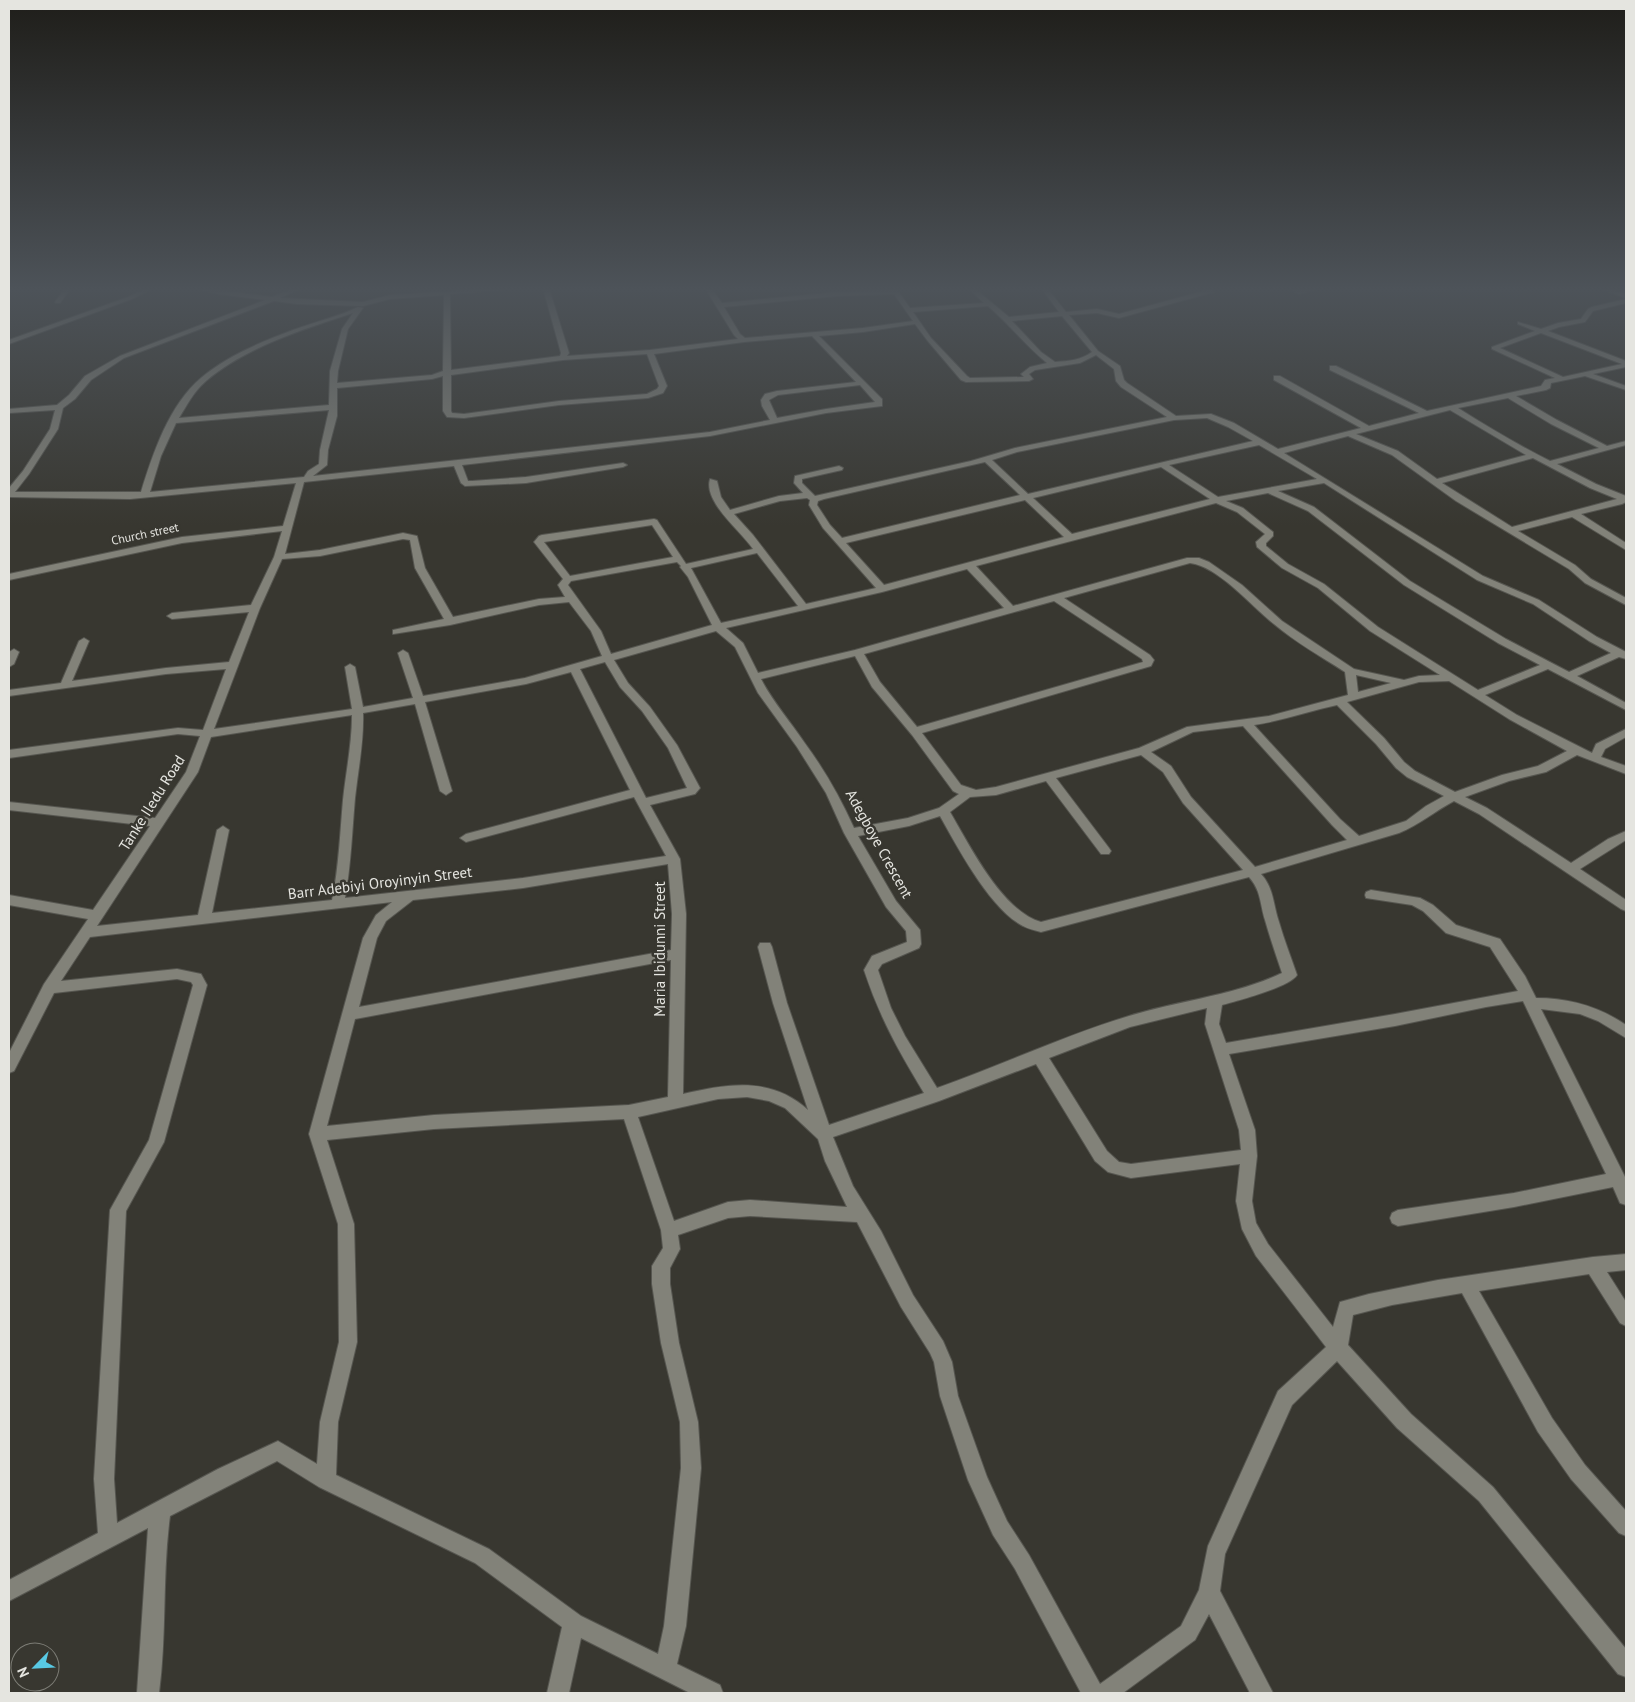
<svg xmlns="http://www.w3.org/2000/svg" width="1635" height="1702" viewBox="0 0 1635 1702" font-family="'PT Sans',sans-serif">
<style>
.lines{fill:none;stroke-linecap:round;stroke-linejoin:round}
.minor-casing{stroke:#565650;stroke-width:2}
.minor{fill:#828279;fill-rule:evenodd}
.labels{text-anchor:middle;stroke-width:5;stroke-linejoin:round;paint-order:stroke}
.far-street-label{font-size:12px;fill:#e5e5e0;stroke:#383730}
.street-label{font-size:15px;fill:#e5e5e0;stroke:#383730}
</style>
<rect width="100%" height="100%" fill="#383730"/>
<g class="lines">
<defs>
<g id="minor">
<polygon points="65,288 71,288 60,303 56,303 55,302"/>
<polygon points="147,288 154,288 132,299 9,344 9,340 128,297"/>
<path d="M193 288H204L272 297 294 288H302L280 298 363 302 390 295 506 288 503 290 450 294 451 370 560 356 561 353 543 288H549L569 353 567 356 650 350 738 339 734 335 705 288H711L722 303 837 292 891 290 890 288H896L910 308 984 303 968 288H974L1009 317 1059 312 1041 288H1047L1066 312 1097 309 1119 314 1207 290 1205 288H1212L1214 292 1119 318 1097 313 1069 315 1098 351 1120 366 1124 380 1127 383 1176 416 1211 414 1234 423 1278 449 1361 428 1274 380V376H1280L1369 426 1419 413 1330 370V366H1336L1427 411 1541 386 1545 380 1555 378 1492 349V347L1535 331 1518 324V322L1541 329 1558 323 1581 319 1588 309 1592 307 1626 299V303L1593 311 1585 322 1559 327 1548 331 1626 361V367L1593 374 1626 386V390L1585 376 1551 383 1550 388 1546 390 1516 396 1557 420 1607 446 1626 441V445L1557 464 1596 484 1626 496V502L1622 504 1581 514 1626 543V550L1572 517 1518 531 1575 565 1591 579 1626 598V605L1585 583 1569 569 1456 501 1392 455 1348 436 1284 453 1483 576 1539 600 1597 637 1626 652V659L1619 657 1577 676 1626 703V710L1548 669 1485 695 1517 715 1592 753 1596 744 1626 729V737L1605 749 1601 757 1626 766V774L1577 755 1546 772 1509 781 1465 797 1487 808 1571 863 1608 839 1626 831V840L1580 869 1626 900V911L1621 909 1479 814 1454 801C1435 811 1419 825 1399 833L1261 874C1274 888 1273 905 1279 922 1284 940 1291 957 1297 975 1290 987 1237 1001 1222 1005L1219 1024 1226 1043 1395 1014 1518 991 1490 947 1446 933 1423 911 1412 905 1366 898 1365 895 1366 892 1371 890 1420 898 1433 905 1456 925 1500 939 1525 976 1536 998C1569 998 1598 1006 1626 1025V1038L1598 1021 1580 1014 1541 1009 1626 1179V1205L1620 1203 1613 1187 1514 1207 1398 1226 1392 1223 1390 1218 1392 1213 1398 1210 1514 1193 1606 1174 1523 1001 1486 1007 1395 1026 1229 1054 1255 1130 1257 1156 1252 1201 1256 1223 1268 1244 1333 1327 1340 1302 1369 1294 1438 1280 1593 1257 1626 1254V1270L1607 1272 1626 1302V1326L1620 1323 1589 1274 1479 1291 1552 1418 1585 1465 1626 1511V1536L1619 1533 1571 1479 1538 1432 1462 1293 1392 1305 1353 1315 1348 1345 1411 1414 1493 1487 1626 1649V1677L1618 1674 1479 1501 1397 1428 1337 1361 1292 1405 1225 1554 1220 1591 1273 1693H1250L1209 1614 1195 1640 1123 1693H1081L1015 1569 993 1535 968 1480 940 1396 934 1362 930 1353 901 1307 857 1222 750 1216 728 1218 678 1235 680 1249 670 1268V1284L679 1343 698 1422 701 1468 686 1626 677 1664 720 1685 723 1693H690L581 1638 569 1693H547L562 1627 475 1563 319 1487 277 1461 170 1516C162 1575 167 1634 159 1693H137L148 1528 9 1601V1580L98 1533 94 1479 110 1210 149 1140 193 985 191 982 177 979 54 993 14 1071 9 1073V1053L44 984 88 919 9 905V895L93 910 150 826 9 810V802L155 818 186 772 200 736 178 734 9 758V750L178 728 203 730 226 669 166 674 9 696V690L61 683 79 641 84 638 89 641 72 681 166 668 229 662 249 612 172 619 167 616 172 613 251 605 274 557 282 531 182 543 9 580V574L182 537 283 526 296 483 130 499 9 497V488L23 471 50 429 55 410 9 413V409L57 405 69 395 85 376 120 356 265 300 218 294ZM894 294 913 321 863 328 745 338 740 334 724 307 837 296ZM444 295 443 371 432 375 337 383 338 371 348 329 363 308 358 307C338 317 314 322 293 330 261 342 227 356 201 378 169 405 153 453 141 492H15L29 474 58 429 63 408 75 399 91 380 124 358 274 301 297 304 363 306 390 299ZM988 306C1009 324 1026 346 1047 363L1030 367 1021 374 1024 377 970 378 967 376 931 338 913 312ZM353 313 342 329 330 371 329 405 179 418C187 405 194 391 206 381 246 347 304 329 353 313ZM1062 316 1092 352C1081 360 1069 361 1055 362L1041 352 1012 321ZM915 324 927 340 961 380 966 382 1029 381 1033 379 1029 374 1035 370 1080 363 1096 355 1114 369 1116 381 1121 387 1167 417 1015 448 971 461 815 496 802 483V479L842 470 843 468 839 466 795 476 794 483 803 493 779 496 730 510 721 497 717 481 710 479C703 502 741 531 753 549L686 564 657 520 654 519 542 535 539 536 534 542 563 579 558 585 565 597 539 599 453 617 425 568 417 536 403 533 320 550 285 554 304 482 454 466 461 483 465 486 526 483 623 467 627 465 623 463 526 477 472 481H468L462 465 710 436 826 413 882 406V399L819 336 863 332ZM1541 333 1622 364 1563 377 1500 348ZM812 336 856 382 777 391 765 394 761 400 762 406 770 420 710 432 313 476 327 465 328 450 337 416V388L432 379 443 376V411L447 417 464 418 559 405 648 398 663 393 667 386 654 354 744 342ZM647 354 659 386 657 389 647 394 559 401 464 414 452 413 451 411V375L563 360ZM860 385 875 402 826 409 777 418 769 400 778 395ZM1508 398 1551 424 1599 448 1550 461C1520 446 1488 427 1458 408ZM329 410 320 450 319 464 308 471 304 477 150 492 161 456 176 423ZM1450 410 1526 455 1437 479 1398 451 1356 434ZM1207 418 1228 427 1253 441 1028 494 992 460 1017 452 1174 420ZM1259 445 1317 479 1218 497 1169 465ZM1533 458 1590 488 1617 499 1512 527 1442 483ZM985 462 1020 495 842 538 830 525 817 505 818 501 824 499ZM1161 467 1210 499 1072 534 1033 498ZM1324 483 1477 580 1533 604 1589 641 1611 653 1569 672 1506 639 1410 581 1314 507 1278 491ZM1268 493 1308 511 1404 585 1498 643 1540 665 1478 690 1378 627 1324 584 1288 564 1266 546V543L1273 536V532L1243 508 1226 501ZM807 498 810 500 809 505 823 528 876 588 806 604 753 535 734 514 780 501ZM1025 500 1064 537 884 585 846 543ZM1216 503 1237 512 1265 534 1256 542 1257 547 1282 568 1318 588 1370 631 1440 675 1419 676 1404 680 1354 669 1282 621 1242 585 1209 562 1199 558H1187L1013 606 976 566ZM652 525 673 557 570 576 544 542ZM403 539 410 540 415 568 444 619 393 630V634L450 625 539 605 569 602 591 631 602 656 525 678 423 696 408 653 403 650 398 653 413 698 363 707 355 667 350 664 345 667 352 709 214 729 260 608 282 559 320 556ZM757 553 798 606 721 623 691 568ZM677 562 681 566 680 567 688 577 712 625 611 654 601 631 568 585 571 581ZM1190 563C1218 566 1252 607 1274 624 1295 642 1322 657 1345 672L1348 695 1269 716 1187 727 1139 748 996 787 976 790 961 785 922 733 1151 666 1154 660 1150 655 1064 598ZM967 569 1004 608 855 650 758 673 743 643 726 628 882 592ZM1054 601 1142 659 1143 662 917 727 880 682 864 654ZM716 631 735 647 758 693 797 747 826 793 844 833 886 907 906 931 907 942 872 956 864 970C880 1018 898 1050 924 1093L829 1125 787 1003 772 947 770 943H760L758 947 773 1003 808 1110C771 1076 728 1084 683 1094L686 914 680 859 650 805 695 794 700 788 677 745 650 707 628 683 614 660ZM855 656 872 687 912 735 953 791 959 794 939 808 908 818 854 828C840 797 824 769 804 742 790 721 773 702 761 679ZM605 662 620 687 642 711 668 748 687 788 646 798 580 669ZM571 672 630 790 466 834 460 838 466 842 634 797 666 856 523 878 345 898C351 865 352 832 355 798 358 770 364 742 363 713L415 704 440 791 446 795 452 791 425 702 526 684ZM1356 675 1391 683 1358 692ZM1449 681 1509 719 1567 751 1538 766 1502 775 1455 792 1415 771 1404 762 1384 738 1347 702 1419 682ZM1337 705 1376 744 1396 768 1407 777 1444 796 1426 806 1406 821 1359 836 1340 819 1254 725C1282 721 1309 711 1337 705ZM352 715C352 744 346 771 343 800 340 833 339 866 332 900L212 913 229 830 223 826 217 830 198 915 97 926 198 772 211 737ZM1243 726 1332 825 1347 840 1255 867 1191 797 1171 766 1151 752 1193 732ZM1141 755 1163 772 1183 803 1243 870 1041 922C1002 911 970 846 950 812L970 797 996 795 1046 781 1101 854H1109L1111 851 1109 848 1056 778ZM940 816C958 848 990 909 1023 926 1028 929 1035 930 1041 932L1249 877C1261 890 1260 904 1265 920 1270 938 1276 955 1282 973 1233 996 1180 1000 1129 1016 1063 1036 1002 1065 937 1088L905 1036 891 1008 878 970 882 964 919 948 921 944 920 930 896 901 858 836 909 826ZM668 864 672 914 671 950 359 1007 377 938 386 921 413 900 523 888ZM392 902 376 915 363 938 309 1134 338 1224 339 1342 320 1422 317 1464 278 1441 218 1469 117 1523 114 1479 126 1211 164 1142 207 985 201 974 177 969 61 981 90 937ZM671 960 668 1097 629 1105 434 1115 327 1126 355 1019ZM1207 1008 1205 1024 1239 1130 1241 1150 1131 1164 1119 1162 1107 1151 1049 1058 1130 1027ZM1036 1064 1095 1161 1108 1172 1131 1178 1240 1164 1236 1201 1242 1229 1256 1256 1326 1347 1278 1391 1208 1546 1199 1590 1181 1626 1100 1684 1029 1555 1007 1521 987 1477 958 1396 952 1362 943 1341 913 1295 881 1231 853 1186 833 1137 939 1101ZM747 1097 769 1101 785 1108 818 1139 825 1161 847 1207 750 1200 728 1202 674 1221 638 1117 718 1099ZM624 1119 661 1230 663 1248 652 1266V1284L661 1343 680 1422 681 1468 664 1626 658 1654 581 1616 489 1549 336 1475 338 1422 357 1342 354 1224 327 1140 434 1129Z"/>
<polygon points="1287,288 1294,288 1300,290 1322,288 1299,294"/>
<polygon points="1598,288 1606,288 1626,294 1626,298"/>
<polygon points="14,649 19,652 14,664 9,667 9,652"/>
</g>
</defs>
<use href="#minor" class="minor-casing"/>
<use href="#minor" class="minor"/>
</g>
<linearGradient id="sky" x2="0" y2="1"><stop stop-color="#1f1e1a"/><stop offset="0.55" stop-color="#4d5359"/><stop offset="1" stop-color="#4d5359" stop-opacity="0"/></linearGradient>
<rect width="1635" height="526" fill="url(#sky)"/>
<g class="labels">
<g class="far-street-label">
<text transform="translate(145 534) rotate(-12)" y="4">Church street</text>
</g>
<g class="street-label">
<text transform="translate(152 803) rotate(-58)" y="5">Tanke Iledu Road</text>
<text transform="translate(879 844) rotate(61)" y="5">Adegboye Crescent</text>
<text transform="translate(380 883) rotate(-7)" y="5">Barr Adebiyi Oroyinyin Street</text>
<text transform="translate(660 949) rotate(-90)" y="5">Maria Ibidunni Street</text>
</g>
</g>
<rect width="1635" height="1702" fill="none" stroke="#e5e5e0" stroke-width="20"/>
<g transform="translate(35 1667) rotate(246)"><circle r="24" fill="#383730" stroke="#7d7d76"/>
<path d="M0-4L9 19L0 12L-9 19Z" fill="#58c9e4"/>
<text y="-8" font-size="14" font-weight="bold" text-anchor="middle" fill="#e5e5e0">N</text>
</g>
</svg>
